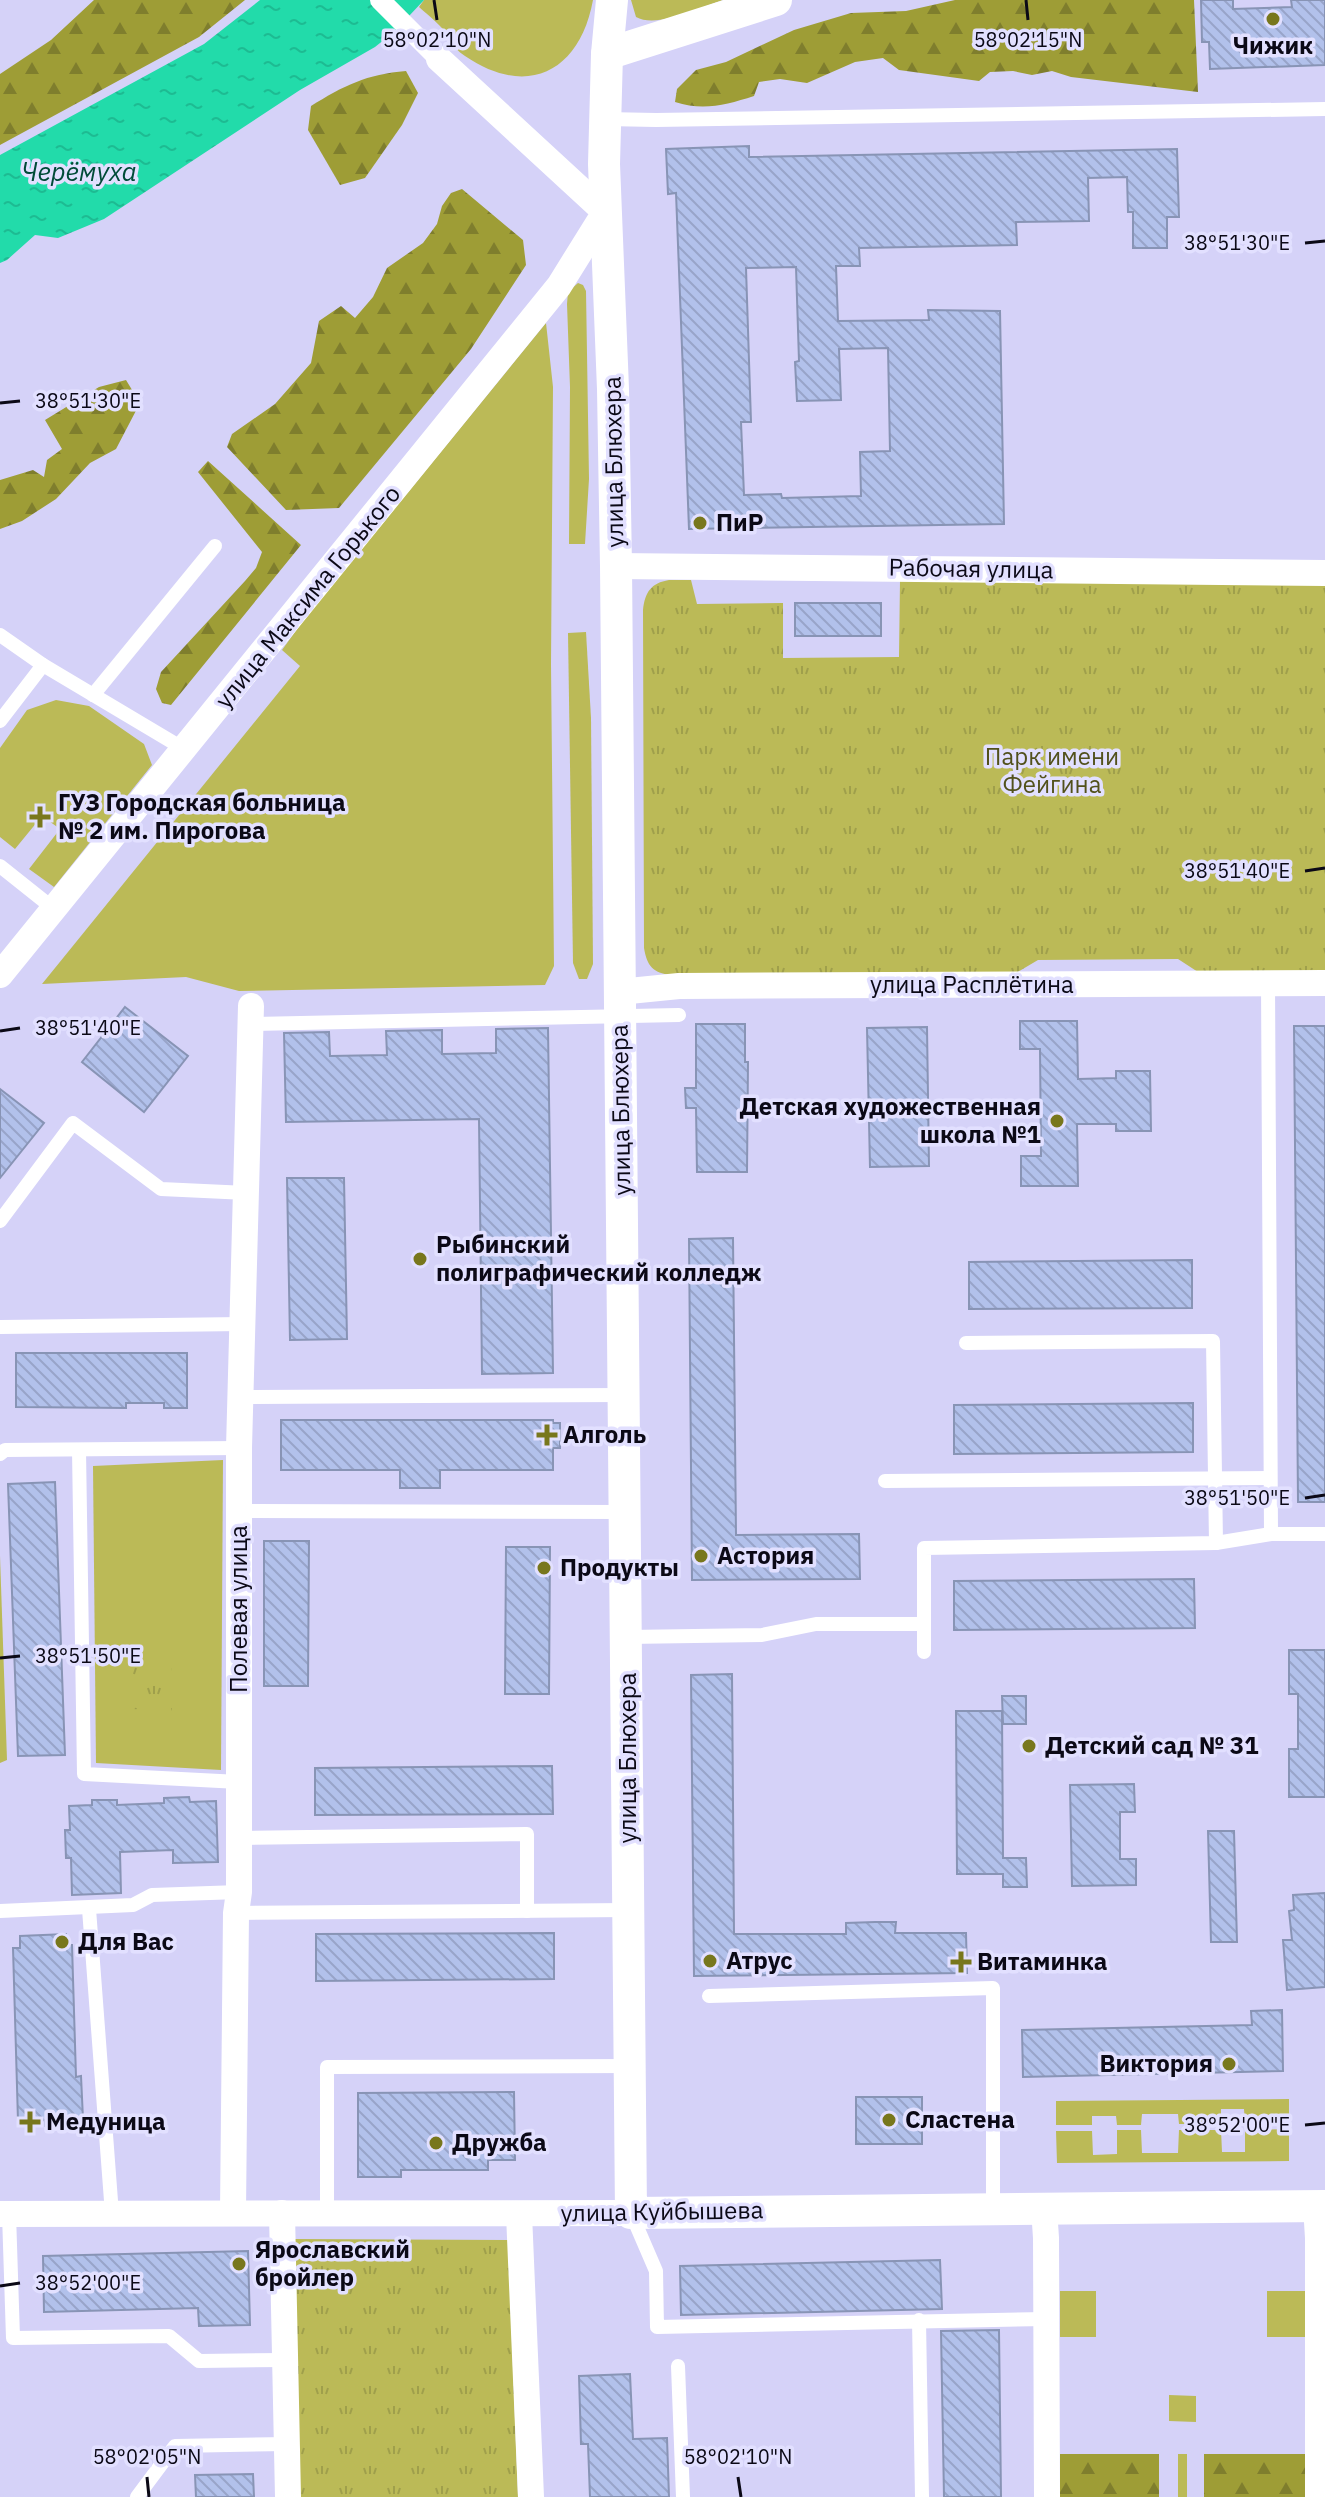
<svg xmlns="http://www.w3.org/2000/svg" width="1325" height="2497" viewBox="0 0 1325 2497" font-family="'IBM Plex Sans',sans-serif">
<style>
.green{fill:#bbba57}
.forest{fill:url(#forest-firs)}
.park{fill:url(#park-tufts)}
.water{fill:url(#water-ripples)}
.building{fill:url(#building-back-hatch);stroke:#8894b5;stroke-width:2;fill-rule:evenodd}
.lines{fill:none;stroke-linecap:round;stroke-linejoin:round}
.service{stroke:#fff;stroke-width:14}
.pedestrian{stroke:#fff;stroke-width:20}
.minor{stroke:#fff;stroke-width:26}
.tertiary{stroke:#fff;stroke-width:32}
.ticks{fill:none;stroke:#0b0916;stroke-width:3}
.poi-dot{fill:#78771d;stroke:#e2e0ff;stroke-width:3}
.labels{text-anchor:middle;stroke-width:7;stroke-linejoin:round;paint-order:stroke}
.poi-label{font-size:24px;font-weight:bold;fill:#0b0916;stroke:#e2e0ff;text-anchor:start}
.street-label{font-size:24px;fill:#0b0916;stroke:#e2e0ff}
.park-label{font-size:24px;fill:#52511c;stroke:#e2e0ff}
.water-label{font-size:26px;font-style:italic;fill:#004b38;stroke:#e2e0ff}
.ticks-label{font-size:20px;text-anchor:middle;fill:#0b0916;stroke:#e2e0ff;stroke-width:7;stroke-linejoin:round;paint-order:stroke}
</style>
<defs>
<pattern id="forest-firs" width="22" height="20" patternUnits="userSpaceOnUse" patternTransform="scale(2)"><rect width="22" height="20" fill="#9e9d36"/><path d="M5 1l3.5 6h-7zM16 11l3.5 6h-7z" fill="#7f7e2d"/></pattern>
<pattern id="park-tufts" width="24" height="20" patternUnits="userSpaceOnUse" patternTransform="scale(2)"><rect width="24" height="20" fill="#bbba57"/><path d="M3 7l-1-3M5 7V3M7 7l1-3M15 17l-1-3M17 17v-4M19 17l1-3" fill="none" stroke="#9f9f4b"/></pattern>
<pattern id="water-ripples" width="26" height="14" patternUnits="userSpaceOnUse" patternTransform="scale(2)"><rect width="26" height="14" fill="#22dbaa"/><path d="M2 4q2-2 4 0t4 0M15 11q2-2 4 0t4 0" fill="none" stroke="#1dbb92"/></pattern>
<pattern id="building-back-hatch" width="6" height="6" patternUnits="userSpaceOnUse" patternTransform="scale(2)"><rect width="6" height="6" fill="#b2c1eb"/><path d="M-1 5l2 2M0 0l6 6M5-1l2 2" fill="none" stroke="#98a4c9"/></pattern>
</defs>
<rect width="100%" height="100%" fill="#d5d2f8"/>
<g class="green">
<path d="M424 0H593C580 71 528 99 465 56 457 51 454 46 450 38 443 27 429 16 419 7Z"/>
<path d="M631 0H723C701 7 657 29 636 17Z"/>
<polygon points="578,283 583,285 586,291 589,479 585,544 569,544 570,387 567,304 568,292"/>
<polygon points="546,323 553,387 551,664 554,966 545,985 239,991 186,977 42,984 300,666 282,650 303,621"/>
<polygon points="586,632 591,718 593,964 587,979 579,979 573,963 568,633"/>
<polygon points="56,700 89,706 144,744 152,765 54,887 29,869 60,829 42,816 15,849 0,837 0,748 27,710"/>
<polygon points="223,1460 221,1770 96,1763 93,1466"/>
<polygon points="0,1556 7,1760 0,1763"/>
<polygon points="1289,2099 1289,2123 1245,2123 1244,2109 1221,2109 1221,2124 1179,2124 1178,2114 1142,2114 1141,2125 1117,2125 1116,2116 1092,2116 1092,2125 1056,2125 1056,2101"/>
<polygon points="1289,2129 1289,2161 1057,2163 1056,2131 1092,2131 1093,2155 1117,2154 1117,2130 1141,2130 1142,2153 1178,2153 1179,2130 1221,2130 1222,2152 1245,2152 1245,2130"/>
<rect x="1060" y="2291" width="36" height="46"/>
<rect x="1267" y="2291" width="40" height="46"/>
<polygon points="1169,2395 1196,2396 1196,2422 1169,2421"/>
<rect x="1178" y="2454" width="9" height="43"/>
</g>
<g class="forest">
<polygon points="94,0 245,0 199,37 0,145 0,74 51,40"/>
<path d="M955 0H1194L1198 92 1071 77 1052 71 1032 75 1013 71 990 72 979 81 899 70 883 58 855 62 807 83 780 79 759 82 754 96C726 105 703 111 675 102L677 89 696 70 726 62 794 30 851 13 906 11Z"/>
<path d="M406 71 418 93 402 125 365 178 340 185 308 130 311 106C343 86 367 74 406 71Z"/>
<polygon points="462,189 523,240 526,265 471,349 339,508 286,510 227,447 232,434 275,404 311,363 319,321 341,306 355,318 373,297 387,268 423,243 437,224 442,206 451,193"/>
<polygon points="126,380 140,403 116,449 90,463 56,499 22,521 0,529 0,480 33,470 44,477 47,460 62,449 45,420 99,387"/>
<polygon points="208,461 301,545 171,705 162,703 156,689 161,672 245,581 256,568 262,552 198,472"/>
<rect x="1060" y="2454" width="99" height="43"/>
<rect x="1204" y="2454" width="103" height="43"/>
</g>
<g class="park">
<path d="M669 580H691L697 604 783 603V658L899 657 900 580 1325 582V971L1198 972 1178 959 1038 960 1016 973 671 975C653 973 647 966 644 948L643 610C645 592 651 583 669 580Z"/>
<polygon points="132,1655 171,1656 172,1711 132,1709"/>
<polygon points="293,2239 508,2240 518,2497 298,2497"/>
</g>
<polygon class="water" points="260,0 424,0 395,31 375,47 300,90 104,219 58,238 35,235 7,260 0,263 0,155 204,44"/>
<g class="building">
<polygon points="1201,0 1233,0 1233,9 1292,7 1291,0 1325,0 1325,65 1210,69 1209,42 1202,42"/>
<path d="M749 146V157L1177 149 1179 217H1167V248H1133V212H1128L1127 177 1088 178 1089 221 1016 222 1017 245 859 248 860 266H836L838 321 929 320 928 310 1000 311 1004 524 689 529 676 193 668 194 666 149ZM796 267 799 361 795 362 797 401 841 400 839 349 888 348 890 451 860 452 861 496 782 498 781 494 744 495 741 422H751L746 268Z"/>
<rect x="795" y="603" width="86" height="33"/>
<polygon points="125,1007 188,1056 144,1112 82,1062"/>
<polygon points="1020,1021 1077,1021 1078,1079 1116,1078 1116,1071 1150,1071 1151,1131 1116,1131 1116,1124 1077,1124 1078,1186 1021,1186 1021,1156 1041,1156 1040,1049 1020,1049"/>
<polygon points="696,1024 745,1024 745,1062 748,1062 747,1172 697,1172 696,1108 686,1108 685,1088 696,1088"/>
<polygon points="1294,1026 1325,1026 1325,1502 1298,1502"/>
<polygon points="927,1027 929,1166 870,1167 867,1028"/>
<polygon points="548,1028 553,1373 482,1374 479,1119 286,1122 284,1033 329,1032 330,1056 387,1055 386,1031 442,1030 442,1054 496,1053 496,1029"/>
<polygon points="0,1089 44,1123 0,1178"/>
<polygon points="287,1178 344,1178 347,1339 290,1340"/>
<polygon points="733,1238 736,1535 859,1534 860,1579 692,1580 689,1239"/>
<polygon points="1192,1260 1192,1308 969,1309 969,1262"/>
<polygon points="16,1353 187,1353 187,1408 164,1408 164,1403 126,1403 126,1408 16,1407"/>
<polygon points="1193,1403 1193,1452 954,1454 954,1405"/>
<polygon points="281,1420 553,1420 553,1423 560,1423 560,1448 553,1448 553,1470 440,1470 440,1488 400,1488 400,1470 281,1470"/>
<polygon points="55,1482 65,1755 18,1756 8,1484"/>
<polygon points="264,1541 309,1541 308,1686 264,1686"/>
<polygon points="506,1547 550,1547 549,1694 505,1694"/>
<polygon points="1194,1579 1195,1628 954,1630 954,1581"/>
<polygon points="1289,1650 1325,1650 1325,1797 1289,1797 1289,1749 1298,1749 1298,1694 1289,1694"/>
<polygon points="732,1674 734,1934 846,1934 846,1923 875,1922 896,1922 895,1933 966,1933 967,1973 694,1976 691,1675"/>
<polygon points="1002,1696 1026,1696 1026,1724 1003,1724"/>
<polygon points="956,1711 1002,1711 1003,1858 1026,1858 1027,1887 1003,1887 1003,1874 957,1874"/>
<polygon points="552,1766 553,1814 315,1815 315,1768"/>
<polygon points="1134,1784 1135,1812 1120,1812 1120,1859 1136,1859 1136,1885 1072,1886 1070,1785"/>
<polygon points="189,1797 190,1802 216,1801 218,1862 173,1863 173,1850 120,1852 121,1893 72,1895 71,1858 66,1858 65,1830 70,1830 69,1806 92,1805 92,1800 117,1800 117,1805 164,1803 164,1798"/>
<polygon points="1208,1831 1234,1831 1237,1942 1211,1942"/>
<polygon points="1325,1893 1325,1987 1287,1990 1283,1940 1292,1940 1289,1911 1294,1910 1293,1895"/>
<polygon points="554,1933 554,1979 316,1981 316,1934"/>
<polygon points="66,1934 66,1945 72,1945 76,2077 81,2076 83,2119 68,2119 68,2125 45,2126 45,2120 18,2121 13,1948 20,1948 20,1936"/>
<polygon points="1282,2010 1283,2071 1023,2077 1022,2030 1252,2025 1251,2011"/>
<polygon points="514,2092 515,2160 488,2160 488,2170 401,2170 401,2177 358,2177 358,2093"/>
<rect x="856" y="2097" width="66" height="47"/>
<polygon points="248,2251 250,2325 199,2326 198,2308 44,2312 43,2256"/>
<polygon points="940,2260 942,2309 681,2315 680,2266"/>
<polygon points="999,2330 1001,2497 944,2497 941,2331"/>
<polygon points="630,2374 633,2439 667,2438 669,2497 590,2497 588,2444 581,2444 579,2376"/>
<polygon points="253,2474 254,2497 196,2497 195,2475"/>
</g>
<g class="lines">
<g class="service">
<polyline points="605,119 656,120 1325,109"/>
<polyline points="0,635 43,665 184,749"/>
<polyline points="93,695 215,546"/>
<polyline points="0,721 43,665"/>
<polyline points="0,866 54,909"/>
<polyline points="1268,983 1271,1534"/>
<polyline points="251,1024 679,1015"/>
<polyline points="0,1221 73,1123 161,1189 247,1193"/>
<polyline points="0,1327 243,1324"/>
<polyline points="966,1343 1213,1341 1216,1543"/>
<polyline points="241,1397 624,1395"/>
<polyline points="79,1450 84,1774 239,1782"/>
<polyline points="0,1454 5,1450 239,1448"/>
<polyline points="885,1481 1270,1478"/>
<polyline points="239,1511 626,1512"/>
<polyline points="627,1637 762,1635 816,1624 924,1624"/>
<polyline points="924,1652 924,1548 1216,1543 1271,1534 1325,1534"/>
<polyline points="239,1838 527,1834 527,1911"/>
<polyline points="89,1909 112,2214"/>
<polyline points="0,1911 133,1905 152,1895 239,1892"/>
<polyline points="236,1913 628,1910"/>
<polyline points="709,1996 993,1988 993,2209"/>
<polyline points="327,2213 327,2067 630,2066"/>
<polyline points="631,2213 656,2271 657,2327 1046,2319"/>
<polyline points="9,2214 13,2338 169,2336 199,2361 285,2360"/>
<polyline points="919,2320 922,2497"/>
<polyline points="678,2366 683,2497"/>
<polyline points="137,2497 175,2446 287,2444"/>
</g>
<polyline class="pedestrian" points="380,0 439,59"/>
<g class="minor">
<polyline points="616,566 1325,573"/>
<polyline points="0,975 559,286 605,212 439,59"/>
<polyline points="619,992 679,986 1325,983"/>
<polyline points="1316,2206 1318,2238 1318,2497"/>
<polyline points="1044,2208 1046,2238 1047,2497"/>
<polyline points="233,2212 236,1913 239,1892 239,1448 251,1006"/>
<polyline points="282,2213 288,2497"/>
<polyline points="0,2214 631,2213"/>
<polyline points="519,2214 531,2497"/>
</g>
<g class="tertiary">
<polyline points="612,0 607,54 604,164 613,389 616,566 631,2213 1325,2206"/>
<polyline points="607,54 776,0"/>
</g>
</g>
<path class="ticks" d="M434 0 437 20M1026 0 1028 20M1305 243 1325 241M0 403 20 401M1305 871 1325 868M0 1031 20 1028M1305 1498 1325 1495M0 1658 20 1656M1305 2125 1325 2123M0 2286 20 2283M147 2477 149 2497M738 2477 741 2497"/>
<g class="poi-dot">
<circle cx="1273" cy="19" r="8"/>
<circle cx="700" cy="523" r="8"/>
<path d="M36 805h8v8h8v8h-8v8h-8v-8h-8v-8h8z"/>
<circle cx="1057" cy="1121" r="8"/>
<circle cx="420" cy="1259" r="8"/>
<path d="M543 1423h8v8h8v8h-8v8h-8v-8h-8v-8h8z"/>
<circle cx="701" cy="1556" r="8"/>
<circle cx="544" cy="1568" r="8"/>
<circle cx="1029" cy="1746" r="8"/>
<circle cx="62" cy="1942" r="8"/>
<circle cx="710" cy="1961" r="8"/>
<path d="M957 1950h8v8h8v8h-8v8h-8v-8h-8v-8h8z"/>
<circle cx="1229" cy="2064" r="8"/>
<circle cx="889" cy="2120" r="8"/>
<path d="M26 2110h8v8h8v8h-8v8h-8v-8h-8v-8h8z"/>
<circle cx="436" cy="2143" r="8"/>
<circle cx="239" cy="2264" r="8"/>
</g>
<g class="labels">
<g class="poi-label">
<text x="1273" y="54" text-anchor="middle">Чижик</text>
<text x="716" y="531">ПиР</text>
<text x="58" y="811">ГУЗ Городская больница<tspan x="58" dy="28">№ 2 им. Пирогова</tspan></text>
<text x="1041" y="1115" text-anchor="end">Детская художественная<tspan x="1041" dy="28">школа №1</tspan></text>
<text x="436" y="1253">Рыбинский<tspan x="436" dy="28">полиграфический колледж</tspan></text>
<text x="563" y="1443">Алголь</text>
<text x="717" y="1564">Астория</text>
<text x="560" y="1576">Продукты</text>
<text x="1045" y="1754">Детский сад № 31</text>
<text x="78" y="1950">Для Вас</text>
<text x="726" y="1969">Атрус</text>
<text x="977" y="1970">Витаминка</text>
<text x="1213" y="2072" text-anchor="end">Виктория</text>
<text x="905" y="2128">Сластена</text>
<text x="46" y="2130">Медуница</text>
<text x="452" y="2151">Дружба</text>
<text x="255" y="2258">Ярославский<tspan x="255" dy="28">бройлер</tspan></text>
</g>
<g class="street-label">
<text transform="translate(614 462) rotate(-91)" y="8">улица Блюхера</text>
<text transform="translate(971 569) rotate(1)" y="8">Рабочая улица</text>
<text transform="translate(308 597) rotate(-51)" y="8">улица Максима Горького</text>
<text x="972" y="993">улица Расплётина</text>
<text transform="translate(621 1110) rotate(-91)" y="8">улица Блюхера</text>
<text transform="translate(239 1609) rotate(-90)" y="8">Полевая улица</text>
<text transform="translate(628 1758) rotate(-90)" y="8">улица Блюхера</text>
<text transform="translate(662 2212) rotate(-1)" y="8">улица Куйбышева</text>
</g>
<g class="park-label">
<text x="1052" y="765">Парк имени<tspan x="1052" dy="28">Фейгина</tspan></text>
</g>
<g class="water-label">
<text x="79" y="181">Черёмуха</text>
</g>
</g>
<g class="ticks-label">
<text x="437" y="47">58°02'10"N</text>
<text x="1028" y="47">58°02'15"N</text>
<text x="1237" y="250">38°51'30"E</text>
<text x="88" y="408">38°51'30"E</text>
<text x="1237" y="878">38°51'40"E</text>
<text x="88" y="1035">38°51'40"E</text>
<text x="1237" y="1505">38°51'50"E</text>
<text x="88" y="1663">38°51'50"E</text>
<text x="1237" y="2132">38°52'00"E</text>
<text x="88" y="2290">38°52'00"E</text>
<text x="147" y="2464">58°02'05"N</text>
<text x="738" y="2464">58°02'10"N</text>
</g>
</svg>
